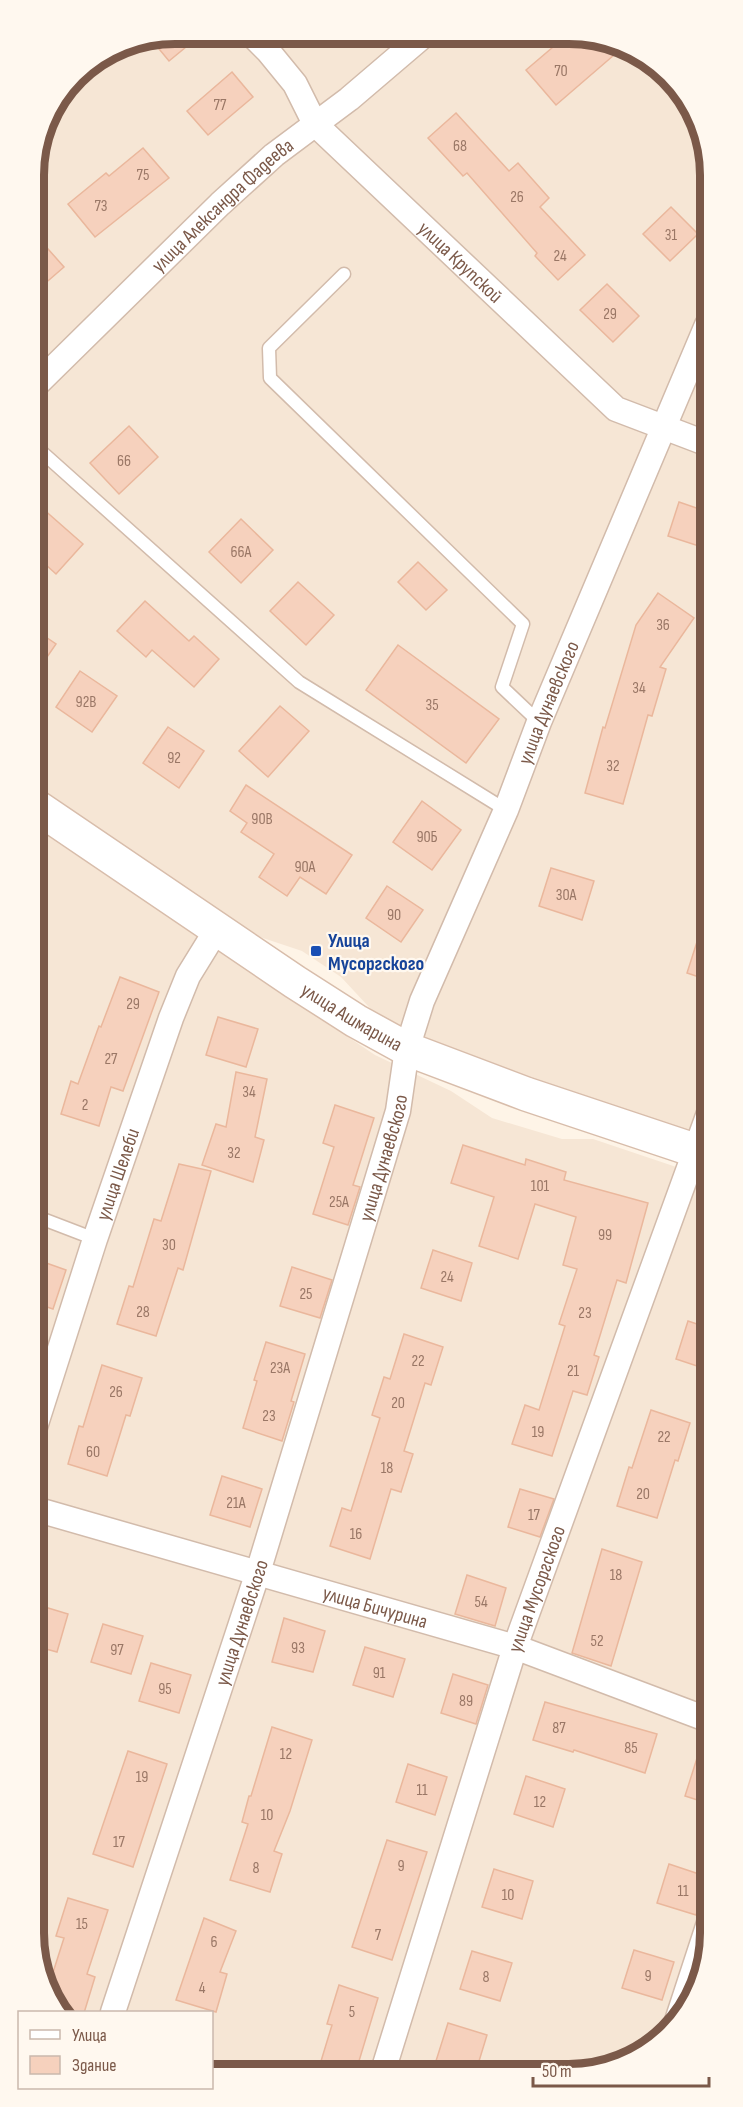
<svg xmlns="http://www.w3.org/2000/svg" width="743" height="2107" viewBox="0 0 743 2107" font-family="'Sofia Sans Condensed',sans-serif">
<style>
.residential{fill:#f6e6d5}
.building{fill:#f6d1bd;stroke:#eab79c;stroke-width:1.5}
.lines{fill:none;stroke-linecap:round;stroke-linejoin:round}
.lane-casing{stroke:#d2bbab;stroke-width:15}
.street-casing{stroke:#d2bbab;stroke-width:27}
.secondary-casing{stroke:#d8bdab;stroke-width:36}
.lane{stroke:#fff;stroke-width:12}
.street{stroke:#fff;stroke-width:24}
.secondary{stroke:#fff;stroke-width:33}
.transit-dot{fill:#1a4fb4;stroke:#fff8ef;stroke-width:2}
.labels{text-anchor:middle;stroke-width:4.5;stroke-linejoin:round;paint-order:stroke}
.number-label{font-size:16px;fill:#9a7766}
.street-label{font-size:20px;fill:#7b5949;stroke:#fff8ef}
.transit-label{font-size:20px;font-weight:bold;fill:#164399;stroke:#fff8ef;text-anchor:start}
.rim{fill:none;stroke:#7b5949;stroke-width:8}
</style>
<rect width="100%" height="100%" fill="#fef4e7"/>
<g class="residential">
<polygon points="175,33 596,36 668,74 707,147 709,1142 473,1061 381,1020 341,977 302,951 248,933 34,783 33,165 48,112 81,68 121,44"/>
<polygon points="34,827 375,1055 451,1091 492,1118 562,1139 593,1139 709,1178 710,1941 675,2025 639,2055 596,2071 212,2071 212,2012 64,2012 36,1960"/>
</g>
<g class="building">
<polygon points="175,33 203,33 169,61 150,38"/>
<polygon points="566,36 596,36 621,49 556,105 526,70"/>
<polygon points="232,72 253,97 208,135 187,111"/>
<polygon points="456,113 509,171 518,163 549,198 540,207 585,255 558,280 535,256 537,253 467,173 463,176 428,138"/>
<polygon points="143,148 169,178 95,237 68,204 106,173 109,176"/>
<polygon points="671,207 698,234 670,261 643,234"/>
<polygon points="33,232 64,267 34,293 33,259"/>
<polygon points="607,284 639,316 613,342 580,310"/>
<polygon points="129,426 158,457 119,494 90,463"/>
<polygon points="679,502 708,512 708,549 668,536"/>
<polygon points="42,508 83,544 56,574 34,554 34,517"/>
<polygon points="241,519 273,550 241,583 209,552"/>
<polygon points="418,562 447,590 426,610 398,582"/>
<polygon points="298,582 334,615 306,645 270,611"/>
<polygon points="658,593 694,618 660,667 666,669 652,716 648,715 623,804 585,793 603,727 605,728 636,625"/>
<polygon points="145,601 189,641 194,636 219,659 194,687 152,650 146,657 117,631"/>
<polygon points="34,629 56,644 34,676"/>
<polygon points="398,645 499,719 466,763 366,690"/>
<polygon points="80,671 117,696 92,732 56,707"/>
<polygon points="280,706 309,731 268,777 239,751"/>
<polygon points="168,727 204,751 179,788 143,763"/>
<polygon points="246,785 352,855 326,894 300,877 287,896 259,877 274,854 241,832 247,823 230,811"/>
<polygon points="422,801 461,830 432,870 393,842"/>
<polygon points="551,868 594,881 582,920 539,906"/>
<polygon points="387,886 423,910 401,942 366,918"/>
<polygon points="704,920 708,920 708,980 687,973"/>
<polygon points="120,977 159,992 123,1091 111,1087 99,1126 61,1114 71,1081 78,1084 99,1026 101,1027"/>
<polygon points="218,1017 258,1029 246,1067 206,1055"/>
<polygon points="236,1072 267,1079 255,1137 264,1140 253,1182 202,1165 216,1124 226,1127"/>
<polygon points="335,1105 374,1118 353,1185 360,1187 348,1225 313,1214 334,1147 323,1143"/>
<polygon points="463,1145 525,1165 526,1159 566,1172 564,1180 648,1203 626,1283 617,1280 594,1355 599,1357 587,1395 573,1391 552,1456 512,1444 525,1405 539,1410 565,1326 559,1324 577,1269 563,1265 576,1217 535,1204 518,1259 479,1246 494,1197 451,1183"/>
<polygon points="179,1164 211,1171 183,1270 178,1268 156,1336 117,1324 129,1286 133,1287 154,1219 161,1221"/>
<polygon points="433,1250 472,1263 461,1301 421,1288"/>
<polygon points="35,1259 66,1270 53,1309 35,1303"/>
<polygon points="292,1267 332,1280 320,1318 280,1306"/>
<polygon points="688,1321 709,1328 709,1370 676,1359"/>
<polygon points="404,1334 443,1347 431,1385 425,1383 404,1451 413,1454 401,1492 391,1489 370,1559 330,1546 342,1508 351,1511 380,1418 372,1415 384,1377 390,1379"/>
<polygon points="266,1342 305,1354 291,1401 294,1402 282,1441 243,1428 257,1381 254,1380"/>
<polygon points="102,1365 142,1378 130,1416 126,1415 107,1476 68,1464 79,1426 83,1427"/>
<polygon points="651,1410 690,1423 678,1461 675,1460 657,1518 617,1506 629,1467 632,1468"/>
<polygon points="222,1476 262,1489 250,1527 210,1515"/>
<polygon points="520,1489 554,1499 540,1537 508,1527"/>
<polygon points="602,1549 642,1562 611,1666 572,1653"/>
<polygon points="467,1575 506,1588 495,1626 455,1614"/>
<polygon points="35,1604 68,1614 57,1652 35,1646"/>
<polygon points="284,1618 325,1631 313,1672 272,1662"/>
<polygon points="103,1624 143,1636 131,1674 91,1662"/>
<polygon points="365,1647 405,1659 393,1697 353,1685"/>
<polygon points="151,1663 191,1675 179,1713 139,1701"/>
<polygon points="453,1674 488,1685 476,1724 441,1713"/>
<polygon points="545,1702 657,1734 645,1773 574,1750 573,1752 533,1740"/>
<polygon points="272,1727 312,1740 290,1811 274,1851 282,1854 270,1892 230,1880 248,1824 242,1822 249,1796 251,1796"/>
<polygon points="705,1733 709,1734 710,1804 685,1796"/>
<polygon points="128,1751 167,1764 133,1867 93,1854"/>
<polygon points="408,1764 447,1777 435,1815 396,1802"/>
<polygon points="526,1776 565,1789 553,1827 514,1814"/>
<polygon points="387,1840 427,1852 392,1960 352,1947"/>
<polygon points="669,1864 708,1877 696,1915 657,1903"/>
<polygon points="494,1869 533,1881 522,1919 482,1907"/>
<polygon points="68,1898 108,1910 87,1974 95,1977 84,2013 74,2013 62,2009 49,1985 64,1938 56,1936"/>
<polygon points="204,1918 236,1931 220,1972 227,1974 216,2012 176,2000"/>
<polygon points="634,1950 674,1962 662,2000 622,1988"/>
<polygon points="472,1951 512,1963 500,2001 460,1989"/>
<polygon points="339,1985 378,1998 356,2071 318,2071 332,2025 327,2024"/>
<polygon points="448,2023 487,2035 476,2071 468,2071 436,2061"/>
</g>
<g class="lines">
<defs>
<g id="lane">
<polyline points="344,274 269,348 270,378 523,624 502,687 539,722"/>
<polyline points="34,445 299,682 506,810"/>
<polyline points="35,1216 95,1239"/>
</g>
<g id="street">
<path id="s1" d="M251 34 268 51 295 84 315 124 616 409 708 444"/>
<path id="s2" d="M34 387 220 204 274 155 349 99 424 35"/>
<path id="s3" d="M35 1427 95 1239 171 1018 188 976 217 929"/>
<path id="s4" d="M35 1509 515 1647 709 1720"/>
<path id="s5" d="M113 2012 258 1572 398 1111 407 1049 422 1001 506 810 539 722 707 325"/>
<polyline points="676,2024 710,1920"/>
<path id="s6" d="M383 2071 515 1647 709 1113"/>
</g>
<g id="secondary">
<path id="s7" d="M34 805 295 982 356 1021 407 1049 526 1094 709 1155"/>
</g>
</defs>
<use href="#lane" class="lane-casing"/>
<use href="#street" class="street-casing"/>
<use href="#secondary" class="secondary-casing"/>
<use href="#lane" class="lane"/>
<use href="#street" class="street"/>
<use href="#secondary" class="secondary"/>
</g>
<rect class="transit-dot" x="310" y="945" width="12" height="12" rx="3"/>
<g class="labels">
<g class="number-label">
<text x="561" y="76">70</text>
<text x="220" y="110">77</text>
<text x="460" y="151">68</text>
<text x="143" y="180">75</text>
<text x="517" y="202">26</text>
<text x="101" y="211">73</text>
<text x="671" y="240">31</text>
<text x="560" y="261">24</text>
<text x="610" y="319">29</text>
<text x="124" y="466">66</text>
<text x="241" y="557">66А</text>
<text x="663" y="630">36</text>
<text x="639" y="693">34</text>
<text x="86" y="707">92В</text>
<text x="432" y="710">35</text>
<text x="174" y="763">92</text>
<text x="613" y="771">32</text>
<text x="262" y="824">90В</text>
<text x="427" y="842">90Б</text>
<text x="305" y="872">90А</text>
<text x="566" y="900">30А</text>
<text x="394" y="920">90</text>
<text x="133" y="1009">29</text>
<text x="111" y="1064">27</text>
<text x="249" y="1097">34</text>
<text x="85" y="1110">2</text>
<text x="234" y="1158">32</text>
<text x="540" y="1191">101</text>
<text x="339" y="1207">25А</text>
<text x="605" y="1240">99</text>
<text x="169" y="1250">30</text>
<text x="447" y="1282">24</text>
<text x="306" y="1299">25</text>
<text x="143" y="1317">28</text>
<text x="585" y="1318">23</text>
<text x="418" y="1366">22</text>
<text x="280" y="1373">23А</text>
<text x="573" y="1376">21</text>
<text x="116" y="1397">26</text>
<text x="398" y="1408">20</text>
<text x="269" y="1421">23</text>
<text x="538" y="1437">19</text>
<text x="664" y="1442">22</text>
<text x="93" y="1457">60</text>
<text x="387" y="1473">18</text>
<text x="643" y="1499">20</text>
<text x="236" y="1508">21А</text>
<text x="534" y="1520">17</text>
<text x="356" y="1539">16</text>
<text x="616" y="1580">18</text>
<text x="481" y="1607">54</text>
<text x="597" y="1646">52</text>
<text x="298" y="1653">93</text>
<text x="117" y="1655">97</text>
<text x="379" y="1678">91</text>
<text x="165" y="1694">95</text>
<text x="466" y="1706">89</text>
<text x="559" y="1733">87</text>
<text x="631" y="1753">85</text>
<text x="286" y="1759">12</text>
<text x="142" y="1782">19</text>
<text x="422" y="1795">11</text>
<text x="540" y="1807">12</text>
<text x="267" y="1820">10</text>
<text x="119" y="1847">17</text>
<text x="401" y="1871">9</text>
<text x="256" y="1873">8</text>
<text x="683" y="1896">11</text>
<text x="508" y="1900">10</text>
<text x="82" y="1929">15</text>
<text x="378" y="1940">7</text>
<text x="214" y="1947">6</text>
<text x="648" y="1981">9</text>
<text x="486" y="1982">8</text>
<text x="202" y="1993">4</text>
<text x="352" y="2017">5</text>
</g>
<g class="street-label">
<text dy="7" stroke="none"><textPath href="#s2" startOffset="262">улица Александра Фадеева</textPath></text>
<text dy="7" stroke="none"><textPath href="#s1" startOffset="312">улица Крупской</textPath></text>
<text dy="7" stroke="none"><textPath href="#s5" startOffset="1382">улица Дунаевского</textPath></text>
<text dy="7" stroke="none"><textPath href="#s7" startOffset="382">улица Ашмарина</textPath></text>
<text dy="7" stroke="none"><textPath href="#s5" startOffset="896">улица Дунаевского</textPath></text>
<text dy="7" stroke="none"><textPath href="#s3" startOffset="266">улица Шелеби</textPath></text>
<text dy="7" stroke="none"><textPath href="#s6" startOffset="506">улица Мусоргского</textPath></text>
<text dy="7" stroke="none"><textPath href="#s4" startOffset="354">улица Бичурина</textPath></text>
<text dy="7" stroke="none"><textPath href="#s5" startOffset="410">улица Дунаевского</textPath></text>
</g>
<g class="transit-label">
<text x="328" y="947">Улица<tspan x="328" dy="23">Мусоргского</tspan></text>
</g>
</g>
<path d="M0 0H743V2107H0ZM175 44H569A131 131 0 0 1 700 175V1933A131 131 0 0 1 569 2064H175A131 131 0 0 1 44 1933V175A131 131 0 0 1 175 44Z" fill="#fff8ef" fill-rule="evenodd"/>
<path class="rim" d="M175 44H569A131 131 0 0 1 700 175V1933A131 131 0 0 1 569 2064H175A131 131 0 0 1 44 1933V175A131 131 0 0 1 175 44Z"/>
<rect x="18" y="2011" width="195" height="78" fill="#fff8ef" stroke="#cab8ad" stroke-width="1.5"/>
<rect x="30" y="2030" width="30" height="9" fill="#ffffff" stroke="#cab8ad" stroke-width="1.5"/>
<text x="72" y="2041" font-size="18" fill="#7b5949">Улица</text>
<rect x="30" y="2056" width="30" height="18" fill="#f6d1bd" stroke="#cab8ad" stroke-width="1.5"/>
<text x="72" y="2071" font-size="18" fill="#7b5949">Здание</text>
<path d="M533 2077v9h176v-9" fill="none" stroke="#7b5949" stroke-width="3"/>
<text x="542" y="2077" font-size="18" fill="#7b5949" stroke="#fff8ef" stroke-width="4.5" paint-order="stroke">50 m</text>
</svg>
